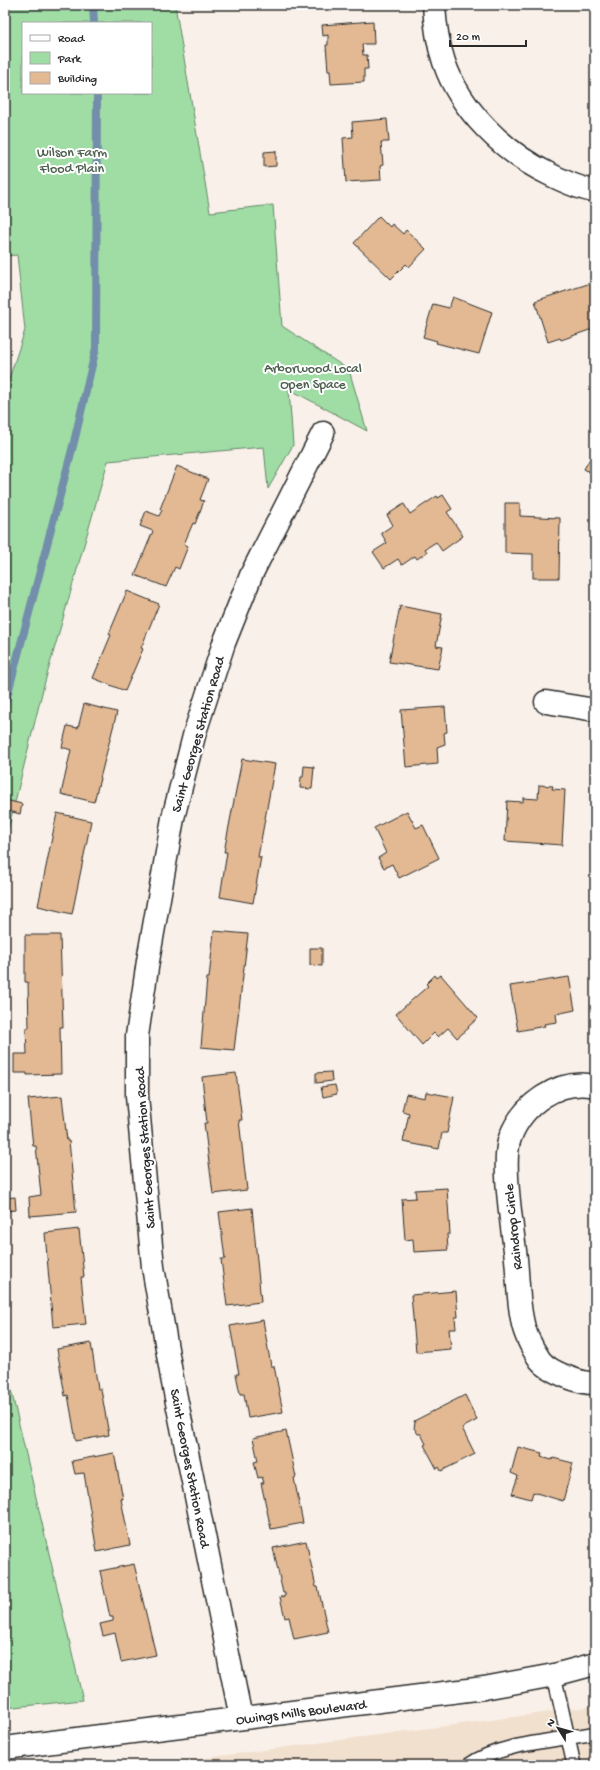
<svg xmlns="http://www.w3.org/2000/svg" width="600" height="1770" viewBox="0 0 600 1770" font-family="'Gochi Hand',sans-serif">
<style>
.built{fill:#f2e0cf}
.green{fill:#9fdda5;stroke:#658468;fill-rule:evenodd}
.lines{fill:none;stroke-linecap:round;stroke-linejoin:round}
.stream{stroke:#738eaa;stroke-width:8}
.building{fill:#e3b993;stroke:#2b2b2b}
.service-casing{stroke:#2b2b2b;stroke-width:16}
.minor-casing{stroke:#2b2b2b;stroke-width:25}
.secondary-casing{stroke:#2b2b2b;stroke-width:25}
.service{stroke:#fff;stroke-width:13}
.minor{stroke:#fff;stroke-width:22}
.secondary{stroke:#fff;stroke-width:22}
.labels{text-anchor:middle;stroke-width:4;stroke-linejoin:round;paint-order:stroke}
.park-label{font-size:14px;fill:#4e6050;stroke:#fff}
.street-label{font-size:14px;fill:#2b2b2b;stroke:#fff}
</style>
<rect width="100%" height="100%" fill="#f9f1e9"/>
<filter id="ink" filterUnits="userSpaceOnUse"><feTurbulence type="fractalNoise" baseFrequency=".025" numOctaves="2"/><feDisplacementMap in="SourceGraphic" scale="8" xChannelSelector="R" yChannelSelector="G"/><feConvolveMatrix kernelMatrix="1 2 1 2 8 2 1 2 1" color-interpolation-filters="sRGB"/></filter>
<g filter="url(#ink)">
<polygon class="built" points="595,1706 595,1765 151,1765"/>
<g class="green">
<path d="M5 5H175L210 212 273 205 282 326 349 370 367 431 289 389 293 445 268 489 264 447 108 461 44 685 5 842V391L25 330 17 255 5 256ZM23 23H151V93H23Z"/>
<polygon points="5,1353 6,1368 83,1700 5,1708"/>
</g>
<g class="lines">
<g class="stream">
<polyline points="93,5 94,23"/>
<polyline points="5,704 74,442 96,348 97,93"/>
</g>
</g>
<g class="building">
<polygon points="373,21 374,44 362,44 363,55 367,55 368,69 364,69 364,82 331,84 330,71 328,71 326,45 328,45 328,35 323,36 322,25"/>
<polygon points="387,119 389,142 381,142 383,165 380,166 381,180 346,182 343,138 353,137 352,122"/>
<polygon points="276,151 276,166 264,167 264,152"/>
<polygon points="379,216 390,227 392,224 403,234 406,230 426,249 409,267 406,264 391,279 354,243"/>
<polygon points="591,283 595,296 595,328 561,340 560,338 548,342 535,301"/>
<polygon points="453,297 492,312 479,354 436,343 437,341 423,337 433,304 449,308"/>
<polygon points="595,450 595,475 584,469"/>
<polygon points="177,466 208,479 200,500 204,501 195,524 193,523 184,544 188,546 179,569 175,567 166,587 135,575 153,531 140,526 146,511 159,516 162,510 160,509"/>
<polygon points="443,495 452,509 447,512 463,536 442,551 436,542 425,549 427,552 417,559 415,556 402,565 398,559 384,568 373,552 387,543 381,533 393,525 387,515 404,504 410,514 437,496 438,498"/>
<polygon points="505,503 520,503 520,516 560,518 559,578 533,578 533,554 505,553"/>
<polygon points="127,591 159,604 141,648 143,649 125,691 93,678 111,635 109,634"/>
<polygon points="400,606 442,614 436,646 443,647 438,669 389,662"/>
<polygon points="84,704 117,712 94,802 61,794 71,750 62,747 67,726 78,728"/>
<polygon points="445,707 447,732 444,733 445,744 437,747 438,764 406,767 401,710"/>
<polygon points="242,759 275,764 258,857 261,857 253,903 220,897 227,852 224,852"/>
<polygon points="304,766 314,767 312,789 300,788 301,777 303,777"/>
<polygon points="539,785 553,786 552,789 565,790 562,845 505,841 507,801 523,802 523,798 538,799"/>
<polygon points="5,800 22,804 20,814 5,810"/>
<polygon points="407,811 416,828 423,825 439,858 399,878 392,864 384,868 378,858 386,853 374,828"/>
<polygon points="57,813 91,821 72,914 38,906"/>
<polygon points="214,931 248,934 234,1050 201,1047 207,978 209,978"/>
<polygon points="25,935 60,935 63,1027 60,1027 61,1074 27,1075 27,1073 14,1073 14,1054 27,1054 26,1028 29,1028 28,982 25,982"/>
<polygon points="310,948 322,948 322,966 310,965"/>
<polygon points="435,975 437,978 441,975 478,1018 468,1027 469,1028 457,1038 448,1028 438,1037 434,1033 422,1045 396,1014 428,986 426,984"/>
<polygon points="569,977 575,1010 556,1014 557,1022 544,1024 545,1026 518,1031 510,986"/>
<polygon points="331,1072 332,1081 316,1083 316,1073"/>
<polygon points="236,1073 242,1120 239,1120 247,1190 213,1194 204,1123 207,1123 202,1077"/>
<polygon points="335,1085 337,1094 323,1097 321,1087"/>
<polygon points="426,1092 454,1097 447,1133 442,1133 439,1149 403,1142 409,1113 402,1111 406,1094 425,1098"/>
<polygon points="62,1096 67,1141 69,1141 76,1212 30,1216 29,1197 41,1195 36,1146 33,1146 28,1099"/>
<polygon points="447,1188 450,1234 447,1234 448,1250 414,1252 413,1239 405,1240 402,1199 416,1198 415,1190"/>
<polygon points="15,1197 16,1210 5,1211 5,1198"/>
<polygon points="252,1208 261,1302 227,1306 221,1259 225,1259 219,1212"/>
<polygon points="79,1229 84,1277 81,1277 86,1324 53,1327 45,1233"/>
<polygon points="456,1291 458,1317 455,1317 456,1329 449,1329 451,1349 416,1352 411,1295"/>
<polygon points="263,1320 271,1366 274,1366 283,1412 248,1418 244,1394 240,1394 236,1374 239,1374 230,1326"/>
<polygon points="91,1343 98,1389 101,1389 109,1435 76,1441 68,1395 65,1396 57,1349"/>
<polygon points="465,1395 477,1420 462,1428 475,1454 441,1471 439,1467 437,1469 424,1445 426,1444 421,1434 418,1434 414,1428 415,1423 414,1421"/>
<polygon points="286,1431 296,1477 294,1478 303,1523 271,1529 261,1483 264,1483 262,1477 258,1478 254,1462 258,1461 253,1438"/>
<polygon points="518,1447 542,1453 541,1457 552,1460 553,1458 573,1463 563,1501 533,1492 531,1499 512,1494 518,1476 511,1473"/>
<polygon points="114,1453 123,1499 121,1499 130,1545 97,1552 84,1473 75,1474 72,1461"/>
<polygon points="306,1541 316,1587 318,1587 328,1632 294,1639 289,1617 285,1618 280,1597 285,1596 285,1593 283,1593 273,1548"/>
<polygon points="134,1564 156,1655 121,1662 115,1633 103,1636 100,1624 113,1621 113,1617 110,1617 100,1571"/>
</g>
<g class="lines">
<defs>
<g id="service">
<polyline points="554,1675 574,1765"/>
<path d="M469 1765C500 1743 557 1741 595 1733"/>
</g>
<g id="minor">
<path d="M434 5C435 24 438 44 444 62 460 110 505 153 549 174 563 181 580 189 595 191"/>
<polyline points="546,702 595,710"/>
<path d="M595 1086C558 1078 522 1105 510 1138 501 1162 513 1231 516 1259 518 1279 518 1300 522 1319 524 1334 532 1348 540 1360 549 1372 581 1384 595 1383"/>
<polyline points="241,1718 172,1378 153,1267 137,1096 137,1036 148,961 173,818 195,732 224,643 252,573 323,433"/>
</g>
<polyline id="secondary" points="5,1748 484,1688 554,1675 595,1664"/>
</defs>
<use href="#service" class="service-casing"/>
<use href="#minor" class="minor-casing"/>
<use href="#secondary" class="secondary-casing"/>
<use href="#service" class="service"/>
<use href="#minor" class="minor"/>
<use href="#secondary" class="secondary"/>
</g>
</g>
<g class="labels">
<g class="park-label">
<text x="72" y="156">Wilson Farm<tspan x="72" dy="16">Flood Plain</tspan></text>
<text x="313" y="372">Arborwood Local<tspan x="313" dy="16">Open Space</tspan></text>
</g>
<g class="street-label">
<text transform="translate(197 734) rotate(-74)" y="5">Saint Georges Station Road</text>
<text transform="translate(144 1148) rotate(-94)" y="5">Saint Georges Station Road</text>
<text transform="translate(512 1227) rotate(-96)" y="5">Raindrop Circle</text>
<text transform="translate(191 1468) rotate(79)" y="5">Saint Georges Station Road</text>
<text transform="translate(301 1711) rotate(-7)" y="5">Owings Mills Boulevard</text>
</g>
</g>
<rect width="600" height="1770" fill="none" stroke="#fff" stroke-width="20"/>
<rect x="10" y="10" width="580" height="1750" fill="none" stroke="#2b2b2b" stroke-width="1.5" filter="url(#ink)"/>
<rect x="22" y="22" width="130" height="72" fill="#ffffff" stroke="#aaaaaa"/>
<rect x="30" y="35" width="20" height="6" fill="#ffffff" stroke="#aaaaaa"/>
<text x="58" y="42" font-size="12" fill="#2b2b2b">Road</text>
<rect x="30" y="52" width="20" height="12" fill="#9fdda5" stroke="#aaaaaa"/>
<text x="58" y="62" font-size="12" fill="#2b2b2b">Park</text>
<rect x="30" y="72" width="20" height="12" fill="#e3b993" stroke="#aaaaaa"/>
<text x="58" y="82" font-size="12" fill="#2b2b2b">Building</text>
<g transform="translate(558 1728) rotate(307)" stroke="#ffffff" stroke-width="3" paint-order="stroke">
<path d="M0-3L7 15L0 10L-7 15Z" fill="#2b2b2b"/>
<text y="-6" font-size="11" font-weight="bold" text-anchor="middle" fill="#2b2b2b">N</text>
</g>
<path d="M450 40v6h76v-6" fill="none" stroke="#2b2b2b" stroke-width="2"/>
<text x="456" y="40" font-size="12" fill="#2b2b2b" stroke="#ffffff" stroke-width="3" paint-order="stroke">20 m</text>
</svg>
